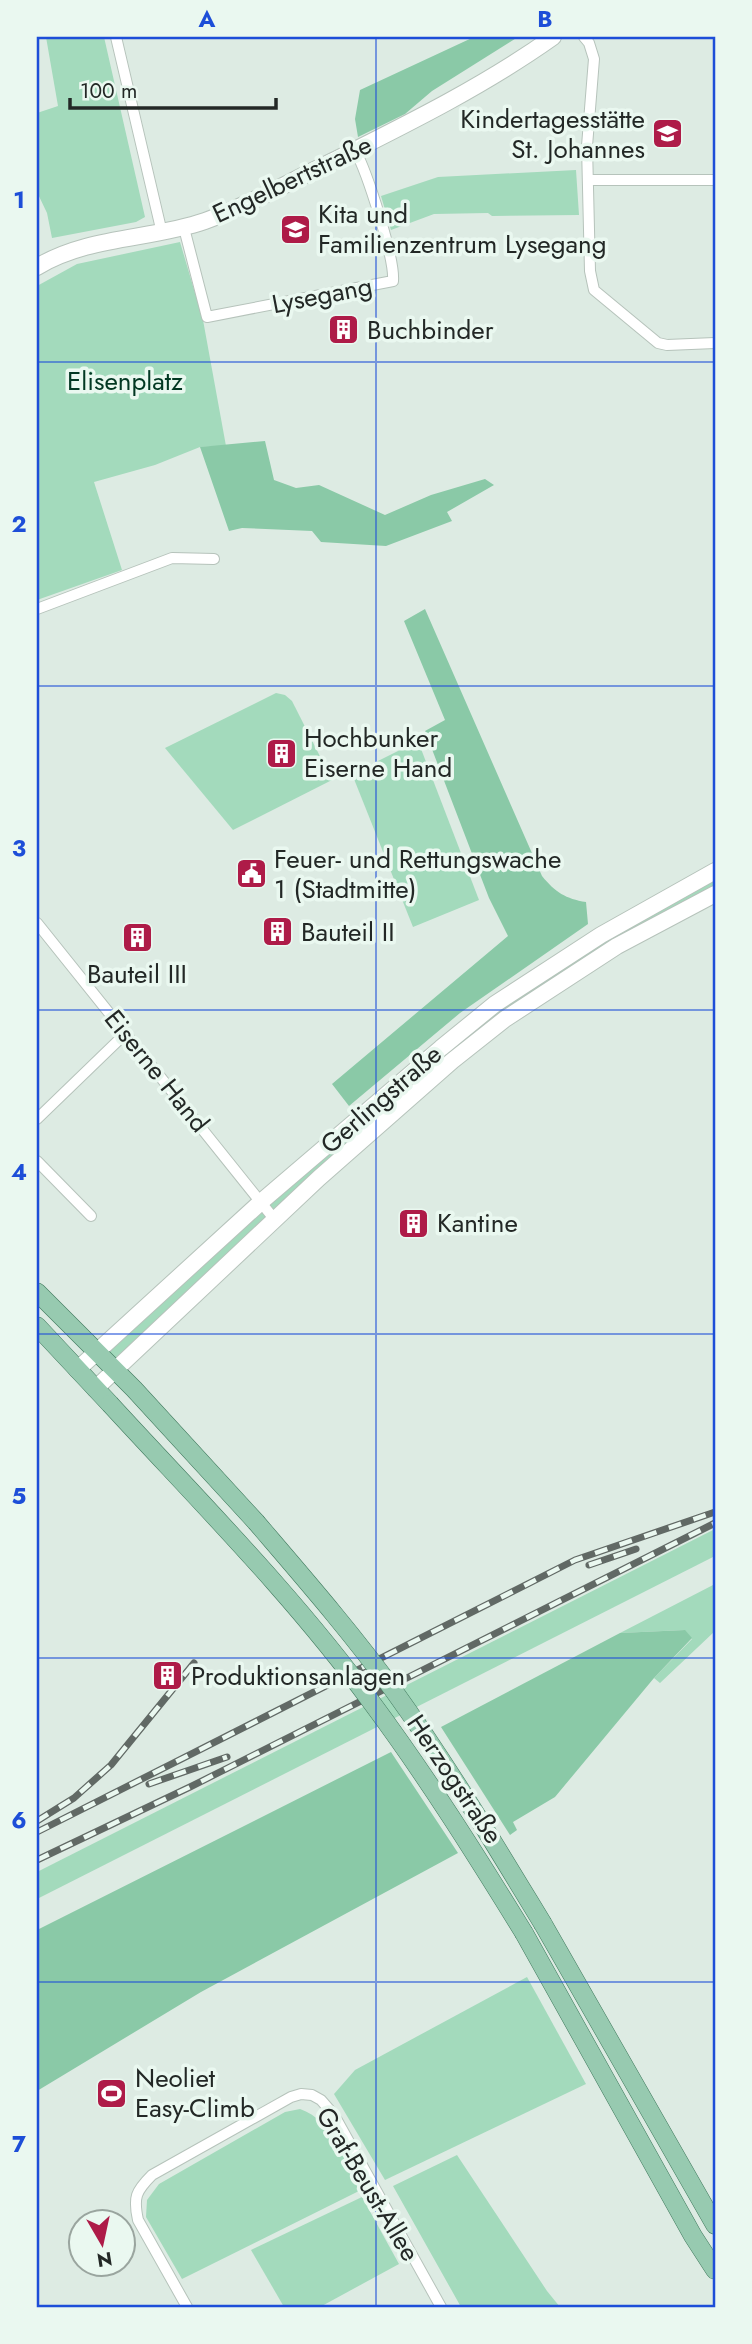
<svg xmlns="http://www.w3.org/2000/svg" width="752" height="2344" viewBox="0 0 752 2344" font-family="Jost,sans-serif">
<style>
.green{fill:#a3dabc}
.forest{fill:#8ac9a7}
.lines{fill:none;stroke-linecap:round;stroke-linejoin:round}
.street-casing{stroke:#b6c3bb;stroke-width:12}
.secondary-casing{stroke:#b6c3bb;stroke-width:18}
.primary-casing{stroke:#417a5e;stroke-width:19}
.street{stroke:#fff;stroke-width:10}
.secondary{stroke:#fff;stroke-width:16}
.primary{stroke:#97cab0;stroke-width:18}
.rail-casing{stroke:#616965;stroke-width:7}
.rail{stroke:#eaf8f0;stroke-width:4.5;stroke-dasharray:13;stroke-linecap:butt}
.primary-bridge-casing{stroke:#417a5e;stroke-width:19;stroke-linecap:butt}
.primary-bridge{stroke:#97cab0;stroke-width:18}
.grid{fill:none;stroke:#1d4ed8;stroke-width:2;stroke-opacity:0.55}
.labels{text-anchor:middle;stroke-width:7;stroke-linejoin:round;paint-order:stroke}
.poi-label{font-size:26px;fill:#232826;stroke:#eaf8f0;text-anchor:start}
.street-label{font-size:26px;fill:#232826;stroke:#eaf8f0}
.park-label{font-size:26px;fill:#023823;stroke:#eaf8f0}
.neatline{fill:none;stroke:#1d4ed8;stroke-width:2.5}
.grid-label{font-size:23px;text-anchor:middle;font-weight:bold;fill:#1d4ed8}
</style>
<rect width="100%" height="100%" fill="#ddebe3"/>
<g class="green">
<polygon points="46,37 104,37 145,217 136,222 52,238 47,213 37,192 37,113 58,106"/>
<polygon points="576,170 579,215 492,216 488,213 434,214 391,230 381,196 438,177"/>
<polygon points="180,242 203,320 226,446 200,447 155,465 94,482 122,570 37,600 37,286 77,264"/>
<polygon points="276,693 285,695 292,701 332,780 233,830 165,748"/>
<polygon points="418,741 479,900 413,927 352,774"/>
<polygon points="715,880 715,886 571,966 500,1013 114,1370 96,1353 262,1202 500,1010 576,957"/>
<polygon points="715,1529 715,1556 37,1899 37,1872"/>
<polygon points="715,1584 715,1631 660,1683 654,1678 692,1639 684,1630 620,1633"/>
<polygon points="527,1977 586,2084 385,2180 334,2094 355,2070"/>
<path d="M300 2109C333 2120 346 2162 361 2190L182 2279 146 2217 147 2200 159 2184 285 2112Z"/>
<polygon points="457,2155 547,2291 560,2307 461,2307 393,2186"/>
<polygon points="362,2197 399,2264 320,2307 284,2307 251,2250"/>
</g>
<g class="forest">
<polygon points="474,37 518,37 432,91 405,114 358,137 355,119 360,90"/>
<polygon points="265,441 274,480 296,488 319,485 385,515 431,495 485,479 494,485 447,512 452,521 386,546 321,542 312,531 242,528 229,531 200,447"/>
<path d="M425 609 542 876C555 892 566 899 586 902L588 924 460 1013 349 1106 332 1084 508 936 489 898 425 731 445 720 404 621Z"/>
<polygon points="685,1630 692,1638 654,1678 555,1797 513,1822 517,1830 510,1835 441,1727 620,1633"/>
<polygon points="391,1752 458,1853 201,1992 37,2091 37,1930"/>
</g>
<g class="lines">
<defs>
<g id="street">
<polyline points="116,37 162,233"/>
<polyline points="584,37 589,43 594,59 587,146 590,271 594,290 658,343 667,345 715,343"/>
<polyline points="588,180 715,180"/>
<path d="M184 228 207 317 393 281C395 258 367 172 355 150"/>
<polyline points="37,609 172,558 214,559"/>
<polyline points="37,923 275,1220"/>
<polyline points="37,1119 126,1033"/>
<polyline points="37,1161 91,1216"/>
<path d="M187 2307 138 2220C133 2197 136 2191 152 2175L291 2097 301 2094 312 2095 321 2100 334 2115 441 2307"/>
</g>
<g id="secondary">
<path d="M37 267C88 236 150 240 205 221 249 205 289 182 331 162 407 124 484 86 553 37"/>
<polyline points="77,1370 262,1201 441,1048 495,1004 601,935 715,871"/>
<polyline points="95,1389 319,1178 452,1061 505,1019 617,946 715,894"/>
</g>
<g id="primary">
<polyline points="37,1292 134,1389 256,1522"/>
<polyline points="37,1326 110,1404"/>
<polyline points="543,1924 715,2225"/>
<polyline points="524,1933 693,2236 715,2270"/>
</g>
</defs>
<use href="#street" class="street-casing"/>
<use href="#secondary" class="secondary-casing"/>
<use href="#primary" class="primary-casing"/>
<use href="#street" class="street"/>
<use href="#secondary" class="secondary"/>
<use href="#primary" class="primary"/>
<defs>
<g id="rail">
<polyline points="589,1565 636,1549"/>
<polyline points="149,1784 227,1757"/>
<polyline points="37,1821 74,1798 111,1765 194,1663"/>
<polyline points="37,1832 575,1560 715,1512"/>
<polyline points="37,1860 190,1787 715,1523"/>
</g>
</defs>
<use href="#rail" class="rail-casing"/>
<use href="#rail" class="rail"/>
<defs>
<g id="primary-bridge">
<path d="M110 1404C199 1501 294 1596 372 1703 427 1777 476 1855 524 1933"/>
<path d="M256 1522C303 1577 351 1632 394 1691 448 1766 495 1845 543 1924"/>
</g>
</defs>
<use href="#primary-bridge" class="primary-bridge-casing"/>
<use href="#primary-bridge" class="primary-bridge"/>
</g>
<path class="grid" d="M376 37V2307M37 362H715M37 686H715M37 1010H715M37 1334H715M37 1658H715M37 1982H715"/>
<defs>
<symbol id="school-square" viewBox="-11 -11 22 22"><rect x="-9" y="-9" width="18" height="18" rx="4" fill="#ae1b48" stroke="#eaf8f0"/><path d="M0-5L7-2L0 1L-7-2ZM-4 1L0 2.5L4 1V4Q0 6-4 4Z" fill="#fff"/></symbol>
<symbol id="building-square" viewBox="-11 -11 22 22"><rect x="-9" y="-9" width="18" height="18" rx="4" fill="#ae1b48" stroke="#eaf8f0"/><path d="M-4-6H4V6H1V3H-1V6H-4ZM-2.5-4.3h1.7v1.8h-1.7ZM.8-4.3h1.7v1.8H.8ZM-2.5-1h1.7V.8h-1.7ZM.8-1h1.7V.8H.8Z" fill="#fff"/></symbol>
<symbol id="civic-square" viewBox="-11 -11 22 22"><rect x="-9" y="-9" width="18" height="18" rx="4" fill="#ae1b48" stroke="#eaf8f0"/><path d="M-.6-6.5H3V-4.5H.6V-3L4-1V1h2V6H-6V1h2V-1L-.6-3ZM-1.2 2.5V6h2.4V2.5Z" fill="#fff"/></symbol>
<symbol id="stadium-square" viewBox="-11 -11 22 22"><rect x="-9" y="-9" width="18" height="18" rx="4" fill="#ae1b48" stroke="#eaf8f0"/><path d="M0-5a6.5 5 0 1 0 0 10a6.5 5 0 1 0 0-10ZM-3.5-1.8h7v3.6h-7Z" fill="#fff"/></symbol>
</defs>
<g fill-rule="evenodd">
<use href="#school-square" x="650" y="116" width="35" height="35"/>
<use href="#school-square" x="278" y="212" width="35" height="35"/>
<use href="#building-square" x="326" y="312" width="35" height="35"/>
<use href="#building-square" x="264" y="736" width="35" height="35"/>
<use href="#civic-square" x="234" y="856" width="35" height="35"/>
<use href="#building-square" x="260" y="914" width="35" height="35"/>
<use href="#building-square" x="120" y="920" width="35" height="35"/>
<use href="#building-square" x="396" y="1206" width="35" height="35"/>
<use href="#building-square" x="150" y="1658" width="35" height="35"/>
<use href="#stadium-square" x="94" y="2076" width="35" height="35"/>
</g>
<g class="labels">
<g class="poi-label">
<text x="645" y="128" text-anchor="end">Kindertagesstätte<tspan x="645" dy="30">St. Johannes</tspan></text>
<text x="318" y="223">Kita und<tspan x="318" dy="30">Familienzentrum Lysegang</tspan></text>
<text x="367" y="339">Buchbinder</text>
<text x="304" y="747">Hochbunker<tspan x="304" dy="30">Eiserne Hand</tspan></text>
<text x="274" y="868">Feuer- und Rettungswache<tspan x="274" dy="30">1 (Stadtmitte)</tspan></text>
<text x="301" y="941">Bauteil II</text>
<text x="137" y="983" text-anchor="middle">Bauteil III</text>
<text x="437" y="1232">Kantine</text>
<text x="191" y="1685">Produktionsanlagen</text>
<text x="135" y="2087">Neoliet<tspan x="135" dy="30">Easy-Climb</tspan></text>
</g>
<g class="street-label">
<text transform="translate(292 179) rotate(-25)" y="9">Engelbertstraße</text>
<text transform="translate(322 295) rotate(-11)" y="9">Lysegang</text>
<text transform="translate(157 1071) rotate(51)" y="9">Eiserne Hand</text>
<text transform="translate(381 1099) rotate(-41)" y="9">Gerlingstraße</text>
<text transform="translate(455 1779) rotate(56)" y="9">Herzogstraße</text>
<text transform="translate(368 2184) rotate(59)" y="9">Graf-Beust-Allee</text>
</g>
<g class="park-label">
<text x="125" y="390">Elisenplatz</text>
</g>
</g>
<rect width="752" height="2344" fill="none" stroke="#eaf8f0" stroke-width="77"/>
<g transform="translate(102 2243) rotate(171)"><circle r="33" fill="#eaf8f0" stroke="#9aa59f" stroke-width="2"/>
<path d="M0-5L12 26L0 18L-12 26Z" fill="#ae1b48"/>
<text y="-10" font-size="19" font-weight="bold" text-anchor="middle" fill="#232826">N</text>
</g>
<path d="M70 98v10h206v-10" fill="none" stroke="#232826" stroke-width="3.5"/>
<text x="80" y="98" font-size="21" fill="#232826" stroke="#eaf8f0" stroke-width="5" paint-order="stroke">100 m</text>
<rect x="38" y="38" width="676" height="2268" class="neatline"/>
<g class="grid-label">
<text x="207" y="27">A</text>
<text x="545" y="27">B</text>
<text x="19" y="208">1</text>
<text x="19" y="532">2</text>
<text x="19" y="856">3</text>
<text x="19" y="1180">4</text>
<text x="19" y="1504">5</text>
<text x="19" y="1828">6</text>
<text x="19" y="2152">7</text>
</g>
</svg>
